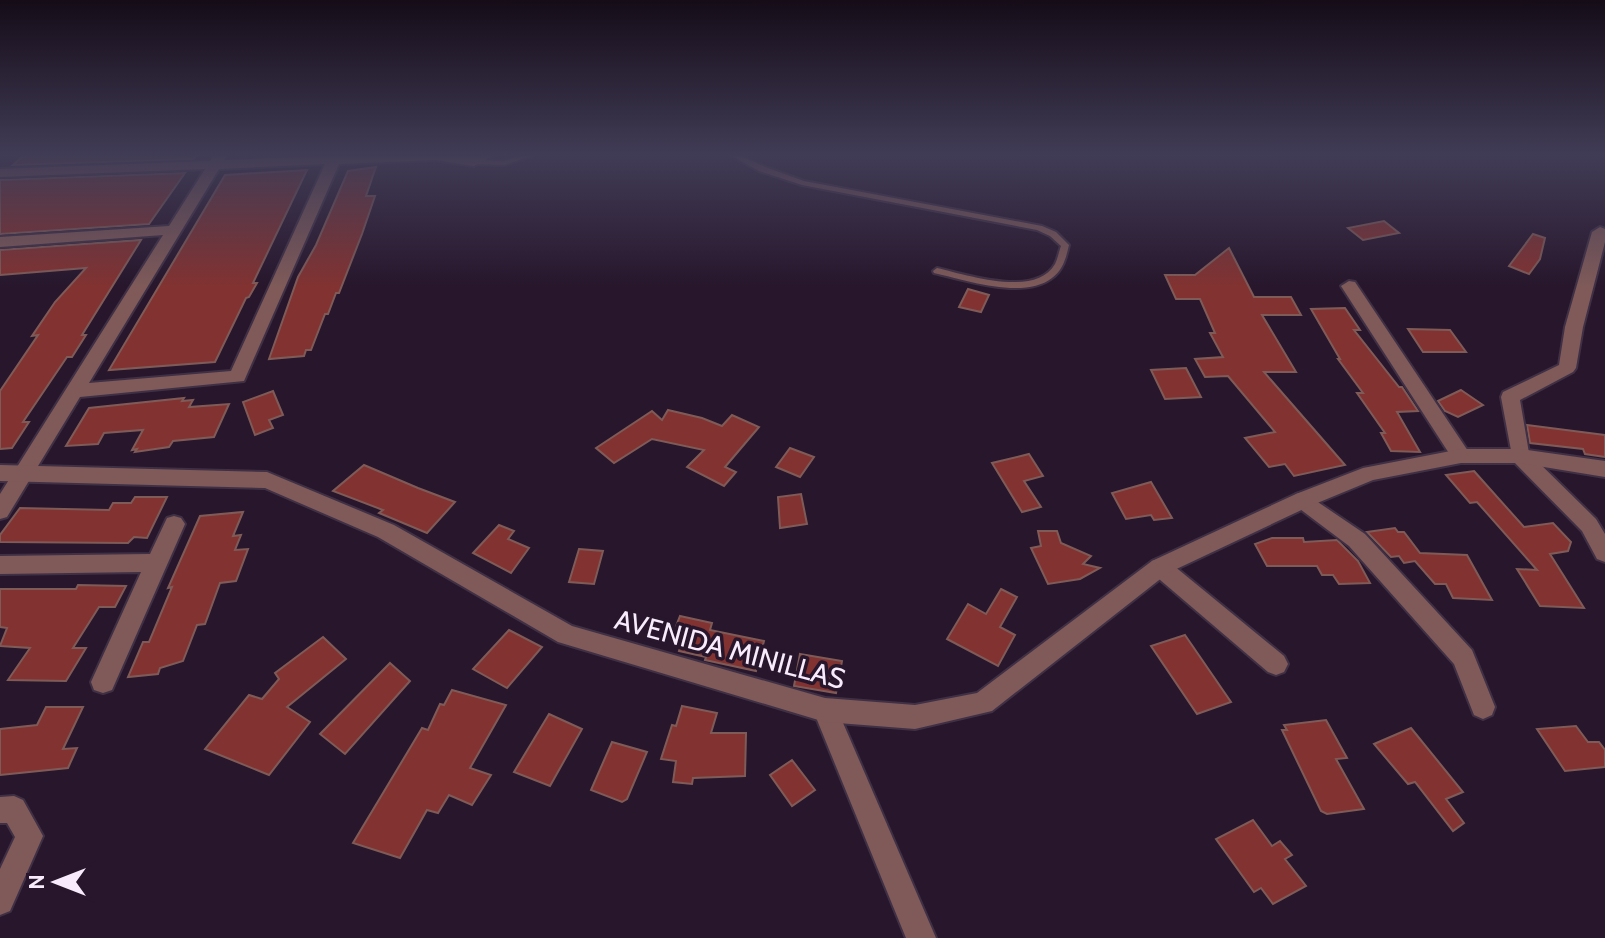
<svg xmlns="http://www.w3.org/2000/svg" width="1605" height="938" viewBox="0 0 1605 938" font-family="Cabin,sans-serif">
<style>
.building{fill:#823231;stroke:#7f5b58;stroke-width:2}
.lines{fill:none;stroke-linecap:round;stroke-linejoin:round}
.service-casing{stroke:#403045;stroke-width:4}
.minor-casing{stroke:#403045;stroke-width:4}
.tertiary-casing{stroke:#403045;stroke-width:4}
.service{fill:#7f5a59;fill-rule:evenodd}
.minor{fill:#7f5a59;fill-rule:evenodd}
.tertiary{fill:#7f5a59;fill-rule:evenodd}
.labels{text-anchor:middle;stroke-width:7;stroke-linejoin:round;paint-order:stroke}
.street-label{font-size:28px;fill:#f8ecfc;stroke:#27162c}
</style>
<rect width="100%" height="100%" fill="#27162c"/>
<g class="building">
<polygon points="23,156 196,156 194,159 13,165"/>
<polygon points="376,167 366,196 375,196 362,234 339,293 336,293 328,314 325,314 311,350 306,350 304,356 269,359 298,277 316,245 348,171"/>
<polygon points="307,170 253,283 257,283 249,297 246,298 215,362 109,370 225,175"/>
<polygon points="185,173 149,224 0,234 0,180"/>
<polygon points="1384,221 1399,233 1363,240 1348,228"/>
<polygon points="1533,234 1545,238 1540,259 1529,274 1509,266"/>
<polygon points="141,240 82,335 86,335 72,357 67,357 23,422 29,422 12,448 0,449 0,391 38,335 32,336 55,302 86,268 0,275 0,250"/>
<polygon points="1229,248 1254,297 1291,297 1301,315 1262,315 1296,372 1264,372 1345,465 1294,476 1285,464 1269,467 1245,438 1275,432 1228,376 1205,377 1195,359 1223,357 1210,333 1215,333 1200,299 1176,299 1165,275 1195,275"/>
<polygon points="968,289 989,295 981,312 959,307"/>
<polygon points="1345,308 1360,330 1354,330 1399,387 1402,387 1418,411 1397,412 1420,452 1391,451 1381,433 1385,433 1357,393 1363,393 1338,359 1340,359 1311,309"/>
<polygon points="1408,329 1450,330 1466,352 1423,352"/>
<polygon points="1186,368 1201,397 1165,399 1151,370"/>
<polygon points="1461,390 1483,405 1458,417 1445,411 1438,401"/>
<polygon points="273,391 283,415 269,420 273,428 255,435 243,402"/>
<polygon points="184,398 182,401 193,400 189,407 229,404 214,437 173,441 169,447 135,452 137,449 132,450 143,430 104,433 98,444 66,446 89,408"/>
<polygon points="668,410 702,418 722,426 732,415 759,427 725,467 736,472 724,486 687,467 704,450 652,439 614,463 596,448 652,411 662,420"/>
<polygon points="1527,425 1605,435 1605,457 1585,454 1583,449 1530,443"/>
<polygon points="790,448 814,457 800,477 776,467"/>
<polygon points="1029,454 1043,476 1024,481 1041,507 1022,512 992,463"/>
<polygon points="364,465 418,488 455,502 427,533 379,513 383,510 333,491"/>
<polygon points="1474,471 1524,527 1553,523 1571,542 1568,551 1550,554 1584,608 1540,606 1517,569 1537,570 1477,502 1470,503 1446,475"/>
<polygon points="1151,482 1172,518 1154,520 1151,515 1126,519 1112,493"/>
<polygon points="801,494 807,524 780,528 778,497"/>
<polygon points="135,497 167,497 147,538 134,537 128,543 0,542 0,535 20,508 109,510 113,503 131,503"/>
<polygon points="243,512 233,536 241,535 235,550 248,549 236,581 220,583 205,624 197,625 183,661 160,668 158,674 128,677 143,642 149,642 172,587 168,588 200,516"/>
<polygon points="499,525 514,531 508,539 529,548 511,573 473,553"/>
<polygon points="1395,528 1398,532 1404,532 1420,553 1467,555 1492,600 1453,598 1446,584 1435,584 1415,561 1404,563 1399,556 1391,557 1367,532"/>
<polygon points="1038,531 1057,531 1061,543 1091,556 1083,564 1100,568 1080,579 1048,584 1031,548 1041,546"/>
<polygon points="1272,538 1303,538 1304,542 1337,540 1358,561 1370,583 1339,584 1333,575 1322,575 1317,566 1267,566 1255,544"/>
<polygon points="579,549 603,551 594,584 569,582"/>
<polygon points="78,585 126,586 115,607 99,607 73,648 86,648 66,681 8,680 30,648 0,646 7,628 0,627 0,589 76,589"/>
<polygon points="1001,589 1017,597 1000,627 1015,635 998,666 947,639 968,604 986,614"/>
<polygon points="680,616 712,623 710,630 764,641 756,671 705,660 706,657 679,651 682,642 671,639"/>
<polygon points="509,630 542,647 507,688 473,669"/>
<polygon points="1185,635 1231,702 1197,714 1151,646"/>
<polygon points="323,637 346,659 287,707 310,722 269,775 205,749 249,695 262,699 279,679 275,673"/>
<polygon points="800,654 842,661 836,693 794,686"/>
<polygon points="390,663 410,681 345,754 320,734"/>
<polygon points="452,690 506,705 470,768 491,775 472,805 449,795 438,813 427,810 400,858 353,843 422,728 428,730 440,704 444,705"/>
<polygon points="682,706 717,713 711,733 746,733 745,776 693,778 692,784 673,782 676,761 661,759 672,725 676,726"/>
<polygon points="46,707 83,707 63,749 77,748 68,768 0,775 0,729 37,725"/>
<polygon points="549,714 582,729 550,786 514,772"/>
<polygon points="1326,720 1347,758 1336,759 1364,809 1327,814 1321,811 1282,730 1287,730 1284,725"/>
<polygon points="1576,726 1588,742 1599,742 1605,750 1605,767 1565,771 1537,729"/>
<polygon points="1411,728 1463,792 1446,799 1464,823 1453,831 1415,782 1408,784 1374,744"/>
<polygon points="612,742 647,752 627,799 622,802 591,790"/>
<polygon points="792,760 815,790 792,806 770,775"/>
<polygon points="1253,820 1272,846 1280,841 1292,855 1285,859 1306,886 1273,904 1261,888 1254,892 1216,839"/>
</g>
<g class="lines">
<defs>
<g id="service">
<polygon points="520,156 531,156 504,165 474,164 470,162 474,160 504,161"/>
<path d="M732 156H741L765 167 804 181 1042 226 1056 232 1069 245C1066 258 1063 270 1052 278 1024 300 965 280 934 273L933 271 937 268C967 275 1036 298 1055 264 1058 258 1059 251 1061 246L1050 236 1037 230 802 185 759 171Z"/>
</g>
<g id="minor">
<path d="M213 156H227L224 160 330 156H493L474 166 436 160 339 164 244 381 80 397 7 517 0 519V494L163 235 0 247V237L169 226 205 169 0 177V169L210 161ZM325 164 231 371 89 383 219 169Z"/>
<polygon points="1600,227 1605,229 1605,242 1583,327 1576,368 1573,372 1520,400 1529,453 1596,519 1605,534 1605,562 1597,559 1582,531 1513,461 1501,397 1503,392 1559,365 1565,327 1592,232"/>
<polygon points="1349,281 1355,282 1468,451 1471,456 1468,461 1454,461 1341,286"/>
<polygon points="1303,492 1365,534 1472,650 1495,707 1492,715 1483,719 1474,715 1454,664 1349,546 1296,506 1293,500 1296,494"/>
<polygon points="174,516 181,518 185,524 112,690 103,693 94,690 91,682 141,572 0,574 0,556 150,554 167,518"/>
<polygon points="1160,558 1168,561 1284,656 1288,664 1284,672 1276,675 1268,672 1152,573 1149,567 1152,561"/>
<polygon points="825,698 834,702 936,938 906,938 813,710 816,702"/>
<polygon points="14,796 23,800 43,836 10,911 0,915 0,869 15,837 7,823 0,823 0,797"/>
</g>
<polygon id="tertiary" points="1461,449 1520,449 1605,461 1605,477 1520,463 1461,463 1373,480 1310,506 1168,573 992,711 915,729 825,722 558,642 378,537 265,488 0,481 0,465 267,472 394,525 572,626 825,698 915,705 977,693 1152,561 1296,494 1363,468"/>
</defs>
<use href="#service" class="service-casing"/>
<use href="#minor" class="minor-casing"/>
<use href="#tertiary" class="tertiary-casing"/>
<use href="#service" class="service"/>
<use href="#minor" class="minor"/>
<use href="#tertiary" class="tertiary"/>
</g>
<linearGradient id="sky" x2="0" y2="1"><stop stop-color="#150c18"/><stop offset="0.54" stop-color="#413c56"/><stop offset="1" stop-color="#413c56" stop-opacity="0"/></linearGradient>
<rect width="1605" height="287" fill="url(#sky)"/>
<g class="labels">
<g class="street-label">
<text transform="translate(730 649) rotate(15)" y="10">AVENIDA MINILLAS</text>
</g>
</g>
<g transform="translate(56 882) rotate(270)" stroke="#27162c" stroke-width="6" paint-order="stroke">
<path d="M0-6L14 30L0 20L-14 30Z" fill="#f8ecfc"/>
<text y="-12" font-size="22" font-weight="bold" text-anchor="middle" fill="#f8ecfc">N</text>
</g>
</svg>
